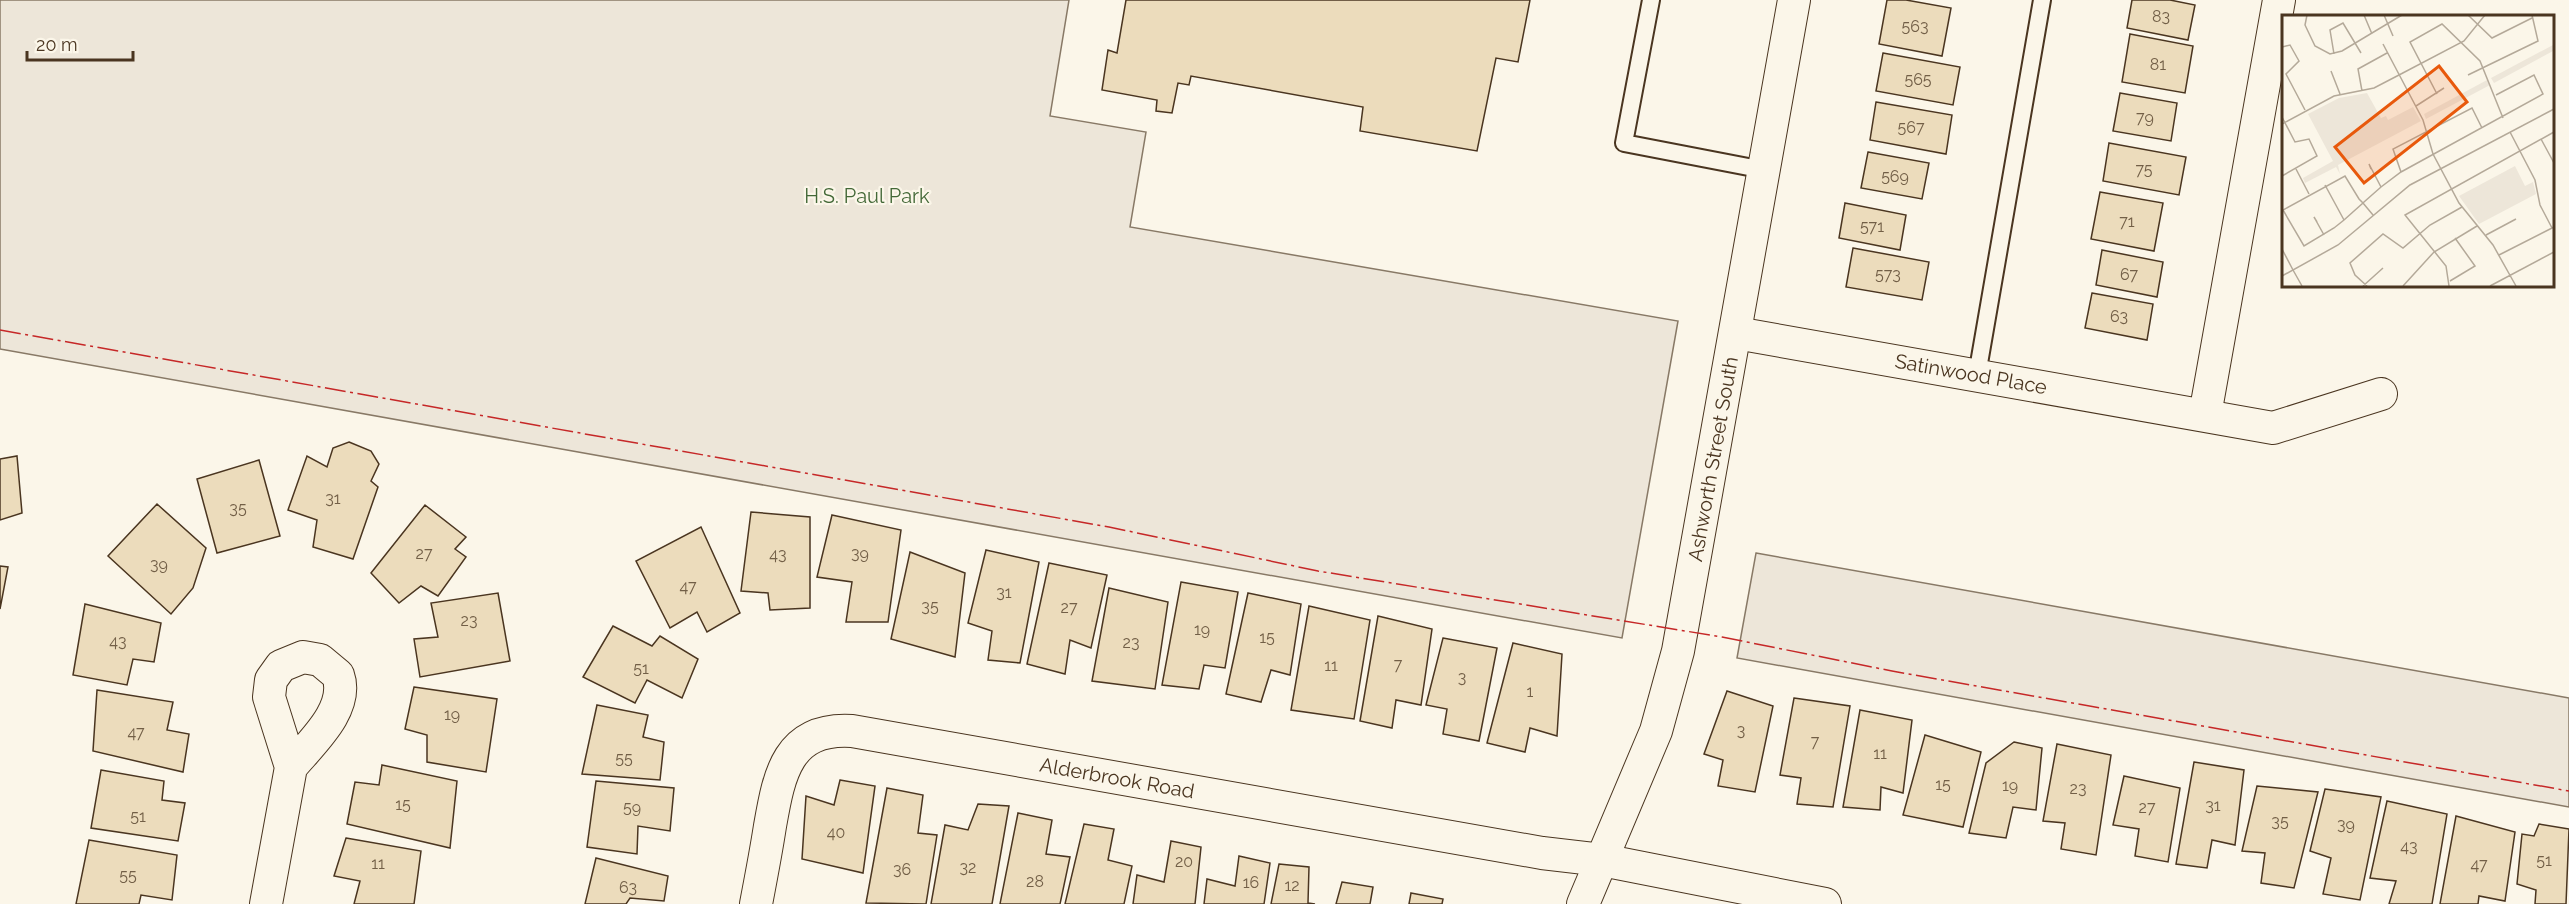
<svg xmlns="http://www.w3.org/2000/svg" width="2569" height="904" viewBox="0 0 2569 904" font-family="Raleway,sans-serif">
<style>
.green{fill:#ede6d9;stroke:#887966;stroke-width:1.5}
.building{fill:#ecdcbc;stroke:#4a3520;stroke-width:1.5}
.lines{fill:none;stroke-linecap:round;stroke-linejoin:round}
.service-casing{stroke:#4a3520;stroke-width:20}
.minor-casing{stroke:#4a3520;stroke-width:34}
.service{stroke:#fbf6e9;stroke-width:16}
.minor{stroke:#fbf6e9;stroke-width:32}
.power{stroke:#c62828;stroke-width:1.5;stroke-dasharray:21 4.5 3 4.5;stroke-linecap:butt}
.labels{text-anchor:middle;stroke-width:4.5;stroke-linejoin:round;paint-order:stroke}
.number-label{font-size:16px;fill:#725f47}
.park-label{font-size:20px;fill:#436837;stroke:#fbf6e9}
.street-label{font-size:20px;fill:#4a3520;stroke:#fbf6e9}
.inset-road{fill:none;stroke:#b4a999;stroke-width:1.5}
.view{fill:#e8590c;fill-opacity:0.15;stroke:#e8590c;stroke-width:3}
.inset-edge{fill:none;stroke:#4a3520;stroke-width:3}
</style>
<rect width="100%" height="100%" fill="#fbf6e9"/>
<g class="green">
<polygon points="0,0 1069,0 1050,116 1146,132 1130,227 1678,321 1622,638 0,349"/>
<polygon points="1756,553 2569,698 2569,807 1737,658"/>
</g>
<g class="building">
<polygon points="1126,0 1530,0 1518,62 1496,58 1477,151 1360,131 1363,107 1191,76 1189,85 1178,83 1172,113 1156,111 1157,100 1102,90 1108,50 1117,53"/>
<polygon points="1887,0 1906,0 1951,8 1942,56 1879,44"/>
<polygon points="2132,0 2170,0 2195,5 2188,40 2127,28"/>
<polygon points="2130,34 2193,46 2185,93 2122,82"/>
<polygon points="1883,53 1960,67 1953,105 1876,91"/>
<polygon points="2120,93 2177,103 2171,141 2113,131"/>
<polygon points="1876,102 1952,115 1946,154 1870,140"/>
<polygon points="2109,143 2186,157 2179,195 2103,181"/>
<polygon points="1868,152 1929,163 1922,199 1861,188"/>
<polygon points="2100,192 2163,203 2154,251 2091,239"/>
<polygon points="1845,203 1906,215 1900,250 1839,238"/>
<polygon points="1853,248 1929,262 1922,300 1846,287"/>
<polygon points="2102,250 2163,262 2157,297 2096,285"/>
<polygon points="2092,293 2153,304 2147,340 2085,328"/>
<polygon points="349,442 371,451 379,464 371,481 378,487 353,559 313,547 317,520 288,510 307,456 327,467 333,448"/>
<polygon points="17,456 22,513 0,520 0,459"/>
<polygon points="259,460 280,536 217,553 197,479"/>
<polygon points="157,504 206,548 193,588 171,614 108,556"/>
<polygon points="425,505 466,537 455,549 466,557 438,596 421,586 399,603 371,573"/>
<polygon points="751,512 810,517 810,608 770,610 768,593 741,591"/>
<polygon points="832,515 901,530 888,622 846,622 852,582 817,577"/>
<polygon points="701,527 740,613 707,632 697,612 670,628 636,561"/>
<polygon points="986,550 1039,562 1020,663 988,660 992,631 968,623"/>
<polygon points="910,552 965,573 955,657 891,639"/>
<polygon points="1049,563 1107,575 1091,648 1070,640 1065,674 1027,664"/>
<polygon points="0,566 8,567 0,609"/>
<polygon points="1181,582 1238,592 1225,668 1204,665 1199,689 1162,685"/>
<polygon points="1109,588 1168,602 1155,689 1092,681"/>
<polygon points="498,593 510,661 420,677 414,639 438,637 431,603"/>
<polygon points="1248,593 1301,604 1290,675 1271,670 1261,702 1226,694"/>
<polygon points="85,604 161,623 154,662 133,659 127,685 73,675"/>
<polygon points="1309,606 1370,620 1354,719 1291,710"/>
<polygon points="1378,616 1432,629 1421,705 1396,700 1392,728 1360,721"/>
<polygon points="613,626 652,646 660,636 698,659 682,698 647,680 635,703 583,677"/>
<polygon points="1443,638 1497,648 1479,741 1443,734 1447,709 1426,705"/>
<polygon points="1513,643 1562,654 1557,736 1530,728 1525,752 1487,743"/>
<polygon points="414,687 497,699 486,772 427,762 427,735 405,729"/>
<polygon points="97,690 173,702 167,730 189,734 183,772 93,751"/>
<polygon points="1727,691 1773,706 1755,792 1718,786 1723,760 1704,754"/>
<polygon points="1794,698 1850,706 1833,807 1797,804 1801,778 1780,775"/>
<polygon points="597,705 648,715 643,737 664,742 660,780 582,774"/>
<polygon points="1860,710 1912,720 1903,793 1881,787 1880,810 1843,807"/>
<polygon points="1925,735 1981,752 1963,827 1903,815"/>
<polygon points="2014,742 2042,748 2036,810 2013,807 2006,838 1969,833 1986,763"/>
<polygon points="2057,744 2111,755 2096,855 2061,849 2065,823 2043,821"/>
<polygon points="2194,762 2244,770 2235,845 2212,840 2207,868 2176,864"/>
<polygon points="382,765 457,781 450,848 347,824 355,782 379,785"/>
<polygon points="101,770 164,781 162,800 185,803 178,841 91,828"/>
<polygon points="2124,776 2180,788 2168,862 2135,856 2139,829 2113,825"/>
<polygon points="840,780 875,786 863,873 802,859 806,796 834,805"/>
<polygon points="596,781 674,788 670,831 638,826 637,854 587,847"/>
<polygon points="2257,786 2318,792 2294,888 2261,883 2265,853 2242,851"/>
<polygon points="887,788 923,795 918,833 937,835 926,904 866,903"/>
<polygon points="2325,789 2381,797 2360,900 2323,894 2331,858 2310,851"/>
<polygon points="2387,801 2447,814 2432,904 2389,904 2396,881 2370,878"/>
<polygon points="978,804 1009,806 992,904 931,904 945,825 968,830"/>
<polygon points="1018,813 1052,820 1046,854 1070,857 1060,904 1000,904"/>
<polygon points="2456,816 2515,832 2505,901 2479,896 2478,904 2440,904"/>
<polygon points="1084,824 1114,829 1108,860 1132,866 1124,904 1065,904"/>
<polygon points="2539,824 2569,829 2566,904 2535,904 2536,890 2517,884 2522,834 2534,836"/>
<polygon points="346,838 421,851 414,904 354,904 360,881 334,876"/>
<polygon points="89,840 177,855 172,900 141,895 139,904 76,904"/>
<polygon points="1171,841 1201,847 1195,904 1133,904 1137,875 1164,882"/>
<polygon points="1239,856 1270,863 1264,904 1204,904 1207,879 1235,886"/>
<polygon points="596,858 668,876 664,901 630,898 626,904 585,904"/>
<polygon points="1279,864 1309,867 1308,903 1315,904 1271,904"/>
<polygon points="1342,882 1373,887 1370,904 1336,904"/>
<polygon points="1411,893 1443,899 1442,904 1409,904"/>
</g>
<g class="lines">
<defs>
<g id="service">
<polyline points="1651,0 1624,143 1764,170"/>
<polyline points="1977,375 2042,0"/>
</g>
<g id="minor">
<polyline points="1736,333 2273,428 2381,394"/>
<polyline points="2205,415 2279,0"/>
<path d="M266 904 291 767 269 697 271 680 281 666 303 657 320 660 338 675C350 709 311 743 291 767"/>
<path d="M756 904C761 878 766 852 770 826 779 775 787 727 852 731L1542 853 1602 860 1825 904"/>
<polyline points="1583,904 1656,731 1678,651 1794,0"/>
</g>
</defs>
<use href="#service" class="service-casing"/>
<use href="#minor" class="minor-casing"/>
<use href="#service" class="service"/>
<use href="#minor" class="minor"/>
<polyline class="power" points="0,330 1109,527 1318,571 1722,637 1892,671 2569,791"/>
</g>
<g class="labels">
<g class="number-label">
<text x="2161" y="22">83</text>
<text x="1915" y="32">563</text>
<text x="2158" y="70">81</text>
<text x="1918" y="85">565</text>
<text x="2145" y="123">79</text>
<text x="1911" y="133">567</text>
<text x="2144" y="175">75</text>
<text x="1895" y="182">569</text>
<text x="2127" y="227">71</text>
<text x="1872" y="232">571</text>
<text x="1888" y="280">573</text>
<text x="2129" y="280">67</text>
<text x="2119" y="322">63</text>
<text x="333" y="504">31</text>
<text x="238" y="514">35</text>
<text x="424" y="559">27</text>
<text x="860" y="559">39</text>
<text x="778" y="560">43</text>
<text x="159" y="570">39</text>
<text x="688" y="592">47</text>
<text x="1004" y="598">31</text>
<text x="930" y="612">35</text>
<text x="1069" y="613">27</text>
<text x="469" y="626">23</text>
<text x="1202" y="635">19</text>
<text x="1267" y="643">15</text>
<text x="118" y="647">43</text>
<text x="1131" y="648">23</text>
<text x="1398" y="670">7</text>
<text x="1331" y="671">11</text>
<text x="641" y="674">51</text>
<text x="1462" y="683">3</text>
<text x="1530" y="697">1</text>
<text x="452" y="720">19</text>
<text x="1741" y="736">3</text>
<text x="136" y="738">47</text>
<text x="1815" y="747">7</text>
<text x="1880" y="759">11</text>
<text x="624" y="764">55</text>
<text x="1943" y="790">15</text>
<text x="2010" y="791">19</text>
<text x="2078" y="794">23</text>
<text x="403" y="810">15</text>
<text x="2213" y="811">31</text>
<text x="632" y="813">59</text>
<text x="2147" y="813">27</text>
<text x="138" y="822">51</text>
<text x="2280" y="827">35</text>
<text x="2346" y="830">39</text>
<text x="836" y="838">40</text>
<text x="2409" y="852">43</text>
<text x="2544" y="866">51</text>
<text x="1184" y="867">20</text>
<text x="378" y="869">11</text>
<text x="2479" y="870">47</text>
<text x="968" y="873">32</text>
<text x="902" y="875">36</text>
<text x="128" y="881">55</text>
<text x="1035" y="887">28</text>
<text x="1251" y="888">16</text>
<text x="1292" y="891">12</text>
<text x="628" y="893">63</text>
</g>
<g class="park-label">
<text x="867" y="203">H.S. Paul Park</text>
</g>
<g class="street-label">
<text transform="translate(1971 374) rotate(10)" y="7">Satinwood Place</text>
<text transform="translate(1713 459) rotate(-80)" y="7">Ashworth Street South</text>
<text transform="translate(1117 778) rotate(10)" y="7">Alderbrook Road</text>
</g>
</g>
<g transform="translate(2282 15)">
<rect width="272" height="272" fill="#fbf6e9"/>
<path d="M271 30V36L212 68 209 63ZM205 65 208 70 144 104 142 99ZM85 78 99 103 104 101 106 105 131 92 139 106 56 150 58 159 54 152 23 168 21 163 51 146 26 99 57 83ZM233 151 243 171 251 167 254 179 197 209 177 181Z" fill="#ede6d9"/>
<path class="inset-road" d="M25 0 23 10 33 31 48 39 60 36 120 0M82 0 90 19M102 0 111 21M186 0 210 23 250 3M101 29 141 105 151 139 177 188 211 230 234 271M0 32 8 30 17 46 4 59 23 95M52 39 48 15 61 8 79 38M49 56 58 79M186 60 256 26 250 0M80 76 76 54 105 38M155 79 128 27 160 9 198 46 221 103M134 91 162 73M0 102 13 127 27 124 35 141 0 161M0 109 52 81 92 73 117 60 182 26 203 0M228 117 253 165 258 190 270 213M259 124 272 148M14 154 27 179M89 154 87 149 99 172M119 157 111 134 190 93 200 113M43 170 62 205M91 200 81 188 77 184 63 161 1 195 22 231 52 213 62 205 81 188 82 187 99 172 119 157 261 79 252 60 214 80M35 207 32 202 42 220M204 220 234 204M0 234 11 255M217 240 272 212M11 255 20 271M0 261 56 230 128 170 272 94M168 266 193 251 173 223M81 271 101 253M85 271 73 260 68 248 101 219 121 233 148 210 180 192M121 271 152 237 195 211M167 271 164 251 123 200 272 117M208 271 272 237"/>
<path class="view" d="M157 51 185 87 82 168 53 132Z"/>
<rect width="272" height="272" class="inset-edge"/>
</g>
<path d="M27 51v9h106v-9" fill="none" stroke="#4a3520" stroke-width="3"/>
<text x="36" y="51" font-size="18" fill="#4a3520" stroke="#fbf6e9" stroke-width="4.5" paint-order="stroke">20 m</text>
</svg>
